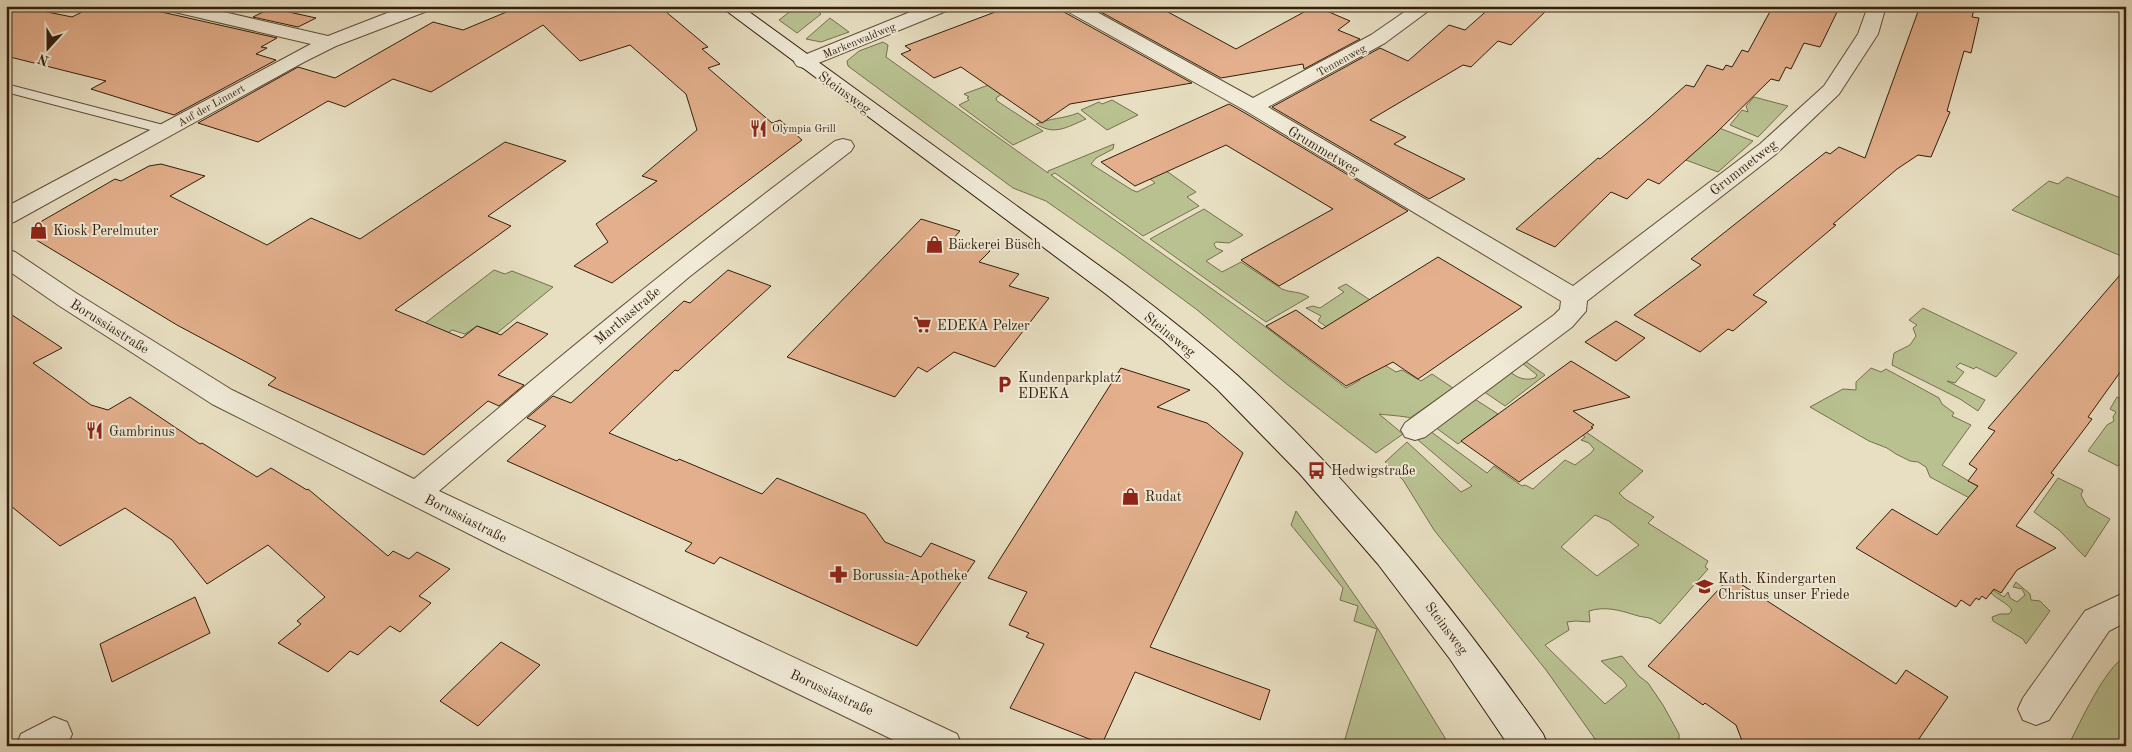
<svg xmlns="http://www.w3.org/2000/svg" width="2132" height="752" viewBox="0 0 2132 752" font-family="'Old Standard TT',serif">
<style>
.green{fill:#b9c191;stroke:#76704e;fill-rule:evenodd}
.building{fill:#e3af8c;stroke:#331e0a}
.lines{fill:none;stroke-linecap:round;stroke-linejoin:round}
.lane-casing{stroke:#604e38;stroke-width:2}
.street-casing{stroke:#604e38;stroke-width:2}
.secondary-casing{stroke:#331e0a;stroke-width:2}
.lane{fill:#f0ead7;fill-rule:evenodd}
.street{fill:#f0ead7;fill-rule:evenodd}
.secondary{fill:#f0ead7;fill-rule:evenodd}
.labels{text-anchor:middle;stroke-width:4;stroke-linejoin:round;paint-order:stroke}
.far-street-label{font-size:11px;fill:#331e0a;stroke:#f0ead7}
.far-poi-label{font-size:11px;fill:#331e0a;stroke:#f0ead7;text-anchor:start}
.street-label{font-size:14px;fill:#331e0a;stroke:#f0ead7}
.poi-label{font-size:14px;fill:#331e0a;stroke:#f0ead7;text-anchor:start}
</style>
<rect width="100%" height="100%" fill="#e8dfc2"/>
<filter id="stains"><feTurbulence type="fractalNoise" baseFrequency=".004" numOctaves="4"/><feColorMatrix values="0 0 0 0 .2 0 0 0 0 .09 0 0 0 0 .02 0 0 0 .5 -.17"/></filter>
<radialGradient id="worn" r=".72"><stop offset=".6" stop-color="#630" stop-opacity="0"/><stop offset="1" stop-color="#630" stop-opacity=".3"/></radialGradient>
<g class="green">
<polygon points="797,6 812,6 821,14 797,33 779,20"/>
<polygon points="830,18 849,32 821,42 806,39"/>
<path d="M883 42 888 45 886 57 1048 173V171L1114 144 1113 149 1096 158 1091 164 1132 190 1137 192 1155 183 1149 178 1165 170 1196 192 1187 197 1199 206 1143 236 1055 173 1051 175 1263 325 1346 388 1360 380 1331 330 1318 321 1321 316 1306 308 1313 306 1320 308 1344 292 1338 288 1346 284 1391 314 1383 364 1396 372 1402 370 1421 381 1432 374 1453 388 1410 418C1405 416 1385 415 1379 414L1403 434 1376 453 1288 385 1196 309 1123 255 1046 201 1013 188 848 66 847 61 859 51Z"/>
<polygon points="994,83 1002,94 996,98 997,101 1043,131 1013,145 959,105 969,100 967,98 969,97 964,94"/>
<polygon points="1754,97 1788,106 1758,137 1730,125 1742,110 1748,112 1746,106"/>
<polygon points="1112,100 1138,115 1107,130 1081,110 1099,102 1102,104"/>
<path d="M1078 113 1086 119C1067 127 1055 136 1036 124 1050 118 1063 119 1078 113Z"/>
<polygon points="1719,128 1753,141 1718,172 1686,160"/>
<polygon points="2067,177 2126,200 2126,258 2012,210 2049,181 2058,184"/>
<path d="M1204 209 1243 235 1229 243 1216 242 1214 244 1216 248 1223 251 1206 261 1222 272 1241 262 1282 289C1291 293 1300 291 1309 297L1266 322 1150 239Z"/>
<polygon points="494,270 505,274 512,271 553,287 497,333 477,326 465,334 452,330 444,336 420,327"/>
<polygon points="1923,308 2017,353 1996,377 1976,367 1974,369 1960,363 1956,367 1964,372 1955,383 1947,381 1985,400 1978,411 1960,399 1892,365 1894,353 1910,345 1916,336 1913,328 1917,325 1909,320"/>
<path d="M1525 361 1545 375 1505 406 1483 391 1510 372C1518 378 1525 381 1535 378L1537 375 1522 363Z"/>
<polygon points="1871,368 1881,372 1886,369 1939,398 1942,404 1954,413 1952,416 1971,425 1942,465 2002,501 1994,511 1930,477 1926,467 1918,462 1910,461 1896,454 1887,448 1869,441 1810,407 1843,389 1856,390 1856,382"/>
<polygon points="2117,397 2126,401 2126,465 2121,463 2118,466 2088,451 2107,425 2114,421 2113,417 2116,412 2110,409"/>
<polygon points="1473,398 1498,414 1458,444 1435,427"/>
<path d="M1583 430 1643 471 1619 493 1625 499 1654 517 1648 523 1708 561 1705 567 1708 569 1660 624C1648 615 1647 619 1635 615 1619 610 1605 606 1589 611L1590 622 1576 621 1567 622 1569 630 1545 645 1605 704 1627 686 1623 680 1601 661 1622 656 1639 676 1648 683 1663 705 1679 734V746H1600L1546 670 1434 530 1403 480 1385 462 1407 442 1461 492 1472 486 1418 440 1430 431 1487 473 1494 466 1522 486 1525 485 1533 489 1565 460 1575 465 1591 453 1594 449 1589 443 1581 440 1585 437 1580 433ZM1595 515 1609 521 1639 545 1597 576 1561 547Z"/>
<polygon points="2058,478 2083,490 2081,495 2087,506 2110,519 2085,557 2059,530 2034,512"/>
<polygon points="1296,511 1378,629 1450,746 1343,746 1377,629 1354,621 1358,606 1340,600 1343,588 1291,525"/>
<path d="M2016 582 2030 594 2031 600 2040 601 2050 611 2026 644 2023 639 1993 621 1992 617 2000 614H2009L2012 610C2006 602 1998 600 1991 593L1993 590 2004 597 2008 592 2010 598 2017 602 2025 595 2022 589 2013 587Z"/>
<path d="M2126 656V746H2068C2080 723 2105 667 2126 656Z"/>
</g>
<g class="building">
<polygon points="94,6 135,6 277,38 261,47 267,48 256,54 276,60 174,115 91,89 106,81 6,56 6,15 23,7 72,17"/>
<polygon points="521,6 659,6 708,47 702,49 720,64 708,68 772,123 780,120 802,140 612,283 574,266 608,242 596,224 657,181 642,176 697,130 686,94 630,45 580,61 543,25 431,92 393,79 345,107 328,101 258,142 198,123 298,67 335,78 433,22 463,30"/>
<polygon points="1011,6 1061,6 1064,12 1192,83 1070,104 1042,123 961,67 934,78 901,54 911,50 905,46"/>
<polygon points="1090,6 1157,6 1236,49 1315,6 1350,21 1338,30 1360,39 1304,69 1303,64 1221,78"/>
<polygon points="1492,6 1551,6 1511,45 1498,41 1471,67 1463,65 1370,120 1406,137 1394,144 1465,179 1429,199 1272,107 1380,48 1408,61 1449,25 1465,30"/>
<polygon points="1773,6 1840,6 1820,47 1804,43 1791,69 1786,67 1779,81 1771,79 1714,135 1659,184 1648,179 1627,199 1611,192 1555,247 1516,229 1598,158 1600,159 1649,118 1686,85 1694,87 1707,65 1723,70 1726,65 1732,67 1742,50 1748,52"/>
<polygon points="1920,6 1975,6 1972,17 1979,18 1971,53 1964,51 1947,111 1950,112 1931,157 1918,155 1897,169 1833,224 1836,225 1753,295 1767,302 1733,331 1728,329 1700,352 1634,315 1701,265 1691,259 1826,152 1830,154 1839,147 1865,158"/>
<polygon points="271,8 316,18 298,27 253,17"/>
<polygon points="1229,104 1245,113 1408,211 1279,286 1241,260 1333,209 1226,145 1135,186 1101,162"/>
<polygon points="505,142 566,161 488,216 511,226 395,310 462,338 477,326 501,335 517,322 548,334 498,375 524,385 499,406 488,401 424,455 268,385 276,378 177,325 33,238 42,221 115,179 121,181 149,166 161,164 205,176 170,196 267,245 311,218 360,239"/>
<polygon points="921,219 960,231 951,241 990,251 979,262 1019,274 1009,286 1049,298 995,367 954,352 927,372 918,367 895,397 787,357"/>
<polygon points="1438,257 1522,307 1418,379 1393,362 1346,386 1266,326 1296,310 1322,329"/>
<polygon points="2126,268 2126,364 2088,417 2092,419 2051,473 2054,475 2016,526 2056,548 2017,570 2001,593 1994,589 1986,599 1982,596 1979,600 1976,598 1970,606 1961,600 1956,607 1856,548 1892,509 1937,535 1978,486 1968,481 1977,469 1969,464 1995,431 1988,428"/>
<polygon points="728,270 771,286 678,371 675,370 609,433 677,461 679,459 762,494 777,478 865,514 885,542 921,557 931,543 975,561 917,646 720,557 714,564 685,551 692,543 507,461 546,426 527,418 553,396 571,403 684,301 690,303"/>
<polygon points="6,311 62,348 33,363 91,405 108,410 130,397 200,444 202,443 257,477 271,468 307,490 308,489 388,556 393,551 409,559 417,552 450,569 419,596 431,603 400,632 390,626 358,655 350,651 328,672 278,643 301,624 297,621 325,597 268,545 207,584 172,540 125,508 60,546 6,502"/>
<polygon points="1616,321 1645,338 1616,361 1585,342"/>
<polygon points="1571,361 1630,397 1573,411 1594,425 1591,427 1593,428 1519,482 1461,441"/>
<polygon points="1121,368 1190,390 1157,407 1207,423 1243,453 1150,647 1270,690 1260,720 1135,672 1102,744 1010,708 1044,644 1026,637 1029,633 1009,625 1027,592 988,578"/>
<polygon points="1730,577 1896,684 1906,670 1948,697 1914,746 1744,746 1736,725 1705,703 1703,705 1648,666"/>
<polygon points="195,597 210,633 112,682 100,644"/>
<polygon points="501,642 540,665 478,726 440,701"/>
</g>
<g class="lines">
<defs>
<polygon id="lane" points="6,84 171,127 173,130 166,134 6,92"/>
<g id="street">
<polygon points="164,6 198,6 328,36 405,6 432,6 430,10 336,46 304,62 14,222 6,224 6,207 311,44 166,10"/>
<polygon points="925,6 951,6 949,10 811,66 804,68 797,66 794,62 797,58"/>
<polygon points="1063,6 1086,6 1253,98 1371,35 1413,6 1435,6 1385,43 1268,107 1573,286 1760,144 1824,86 1858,34 1868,6 1886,6 1878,34 1839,94 1776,154 1587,301 1586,311 1572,327 1425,437 1415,440 1405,437 1401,430 1405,423 1554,315 1560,309 1561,301 1246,111 1065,10"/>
<path d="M843 139 851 141 854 146 851 151 689 277 439 491 957 734 962 746H906L503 551 212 404 58 305 6 269V249L15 252 76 293 232 390 414 479C552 363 690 248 835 141Z"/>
<polygon points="2126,592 2126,622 2109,631 2049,720 2036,725 2023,720 2018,709 2023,698 2085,611"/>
<polygon points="54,717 67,722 72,734 67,746 16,746 21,734"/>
</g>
<path id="secondary" d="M720 6H741L1123 283C1163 313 1201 343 1238 376 1354 483 1452 605 1543 734L1548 746H1509L1450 659 1378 564 1300 474 1217 389 1163 340 1106 294Z"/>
</defs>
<use href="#lane" class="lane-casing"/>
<use href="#street" class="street-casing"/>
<use href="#secondary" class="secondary-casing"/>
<use href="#lane" class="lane"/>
<use href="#street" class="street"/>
<use href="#secondary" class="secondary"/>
</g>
<defs>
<symbol id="restaurant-bare" viewBox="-9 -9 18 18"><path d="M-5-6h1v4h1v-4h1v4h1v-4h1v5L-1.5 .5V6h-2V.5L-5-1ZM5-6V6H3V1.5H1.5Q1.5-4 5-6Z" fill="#8f2418" stroke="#f0ead7" stroke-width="2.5" paint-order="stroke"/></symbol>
<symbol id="shop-bare" viewBox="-9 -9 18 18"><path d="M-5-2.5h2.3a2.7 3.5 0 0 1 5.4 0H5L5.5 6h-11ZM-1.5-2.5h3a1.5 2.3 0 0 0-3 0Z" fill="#8f2418" stroke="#f0ead7" stroke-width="2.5" paint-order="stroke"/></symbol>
<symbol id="supermarket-bare" viewBox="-9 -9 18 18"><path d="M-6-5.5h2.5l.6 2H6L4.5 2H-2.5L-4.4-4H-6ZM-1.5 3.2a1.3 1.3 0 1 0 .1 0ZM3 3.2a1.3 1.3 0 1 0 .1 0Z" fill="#8f2418" stroke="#f0ead7" stroke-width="2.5" paint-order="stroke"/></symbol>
<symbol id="parking-bare" viewBox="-9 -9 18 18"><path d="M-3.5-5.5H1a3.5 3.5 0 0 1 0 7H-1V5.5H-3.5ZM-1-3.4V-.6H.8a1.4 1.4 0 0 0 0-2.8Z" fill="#8f2418" stroke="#f0ead7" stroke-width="2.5" paint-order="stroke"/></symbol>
<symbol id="bus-bare" viewBox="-9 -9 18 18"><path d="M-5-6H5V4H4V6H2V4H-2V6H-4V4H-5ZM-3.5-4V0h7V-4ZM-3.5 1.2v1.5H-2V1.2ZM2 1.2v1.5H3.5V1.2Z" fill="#8f2418" stroke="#f0ead7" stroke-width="2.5" paint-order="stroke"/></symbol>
<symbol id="pharmacy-bare" viewBox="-9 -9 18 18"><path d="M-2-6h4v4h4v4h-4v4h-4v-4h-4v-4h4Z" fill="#8f2418" stroke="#f0ead7" stroke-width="2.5" paint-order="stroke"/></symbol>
<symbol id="school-bare" viewBox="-9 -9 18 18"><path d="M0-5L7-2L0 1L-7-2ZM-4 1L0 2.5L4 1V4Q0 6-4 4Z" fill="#8f2418" stroke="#f0ead7" stroke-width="2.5" paint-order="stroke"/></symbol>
</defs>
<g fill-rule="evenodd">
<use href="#restaurant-bare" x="746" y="116" width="25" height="25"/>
<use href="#shop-bare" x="26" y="218" width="25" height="25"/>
<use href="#shop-bare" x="922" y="232" width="25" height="25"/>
<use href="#supermarket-bare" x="910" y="312" width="25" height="25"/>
<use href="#parking-bare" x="992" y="372" width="25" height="25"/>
<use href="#restaurant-bare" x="82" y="418" width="25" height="25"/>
<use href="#bus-bare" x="1304" y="458" width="25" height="25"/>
<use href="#shop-bare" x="1118" y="484" width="25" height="25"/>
<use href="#pharmacy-bare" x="826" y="562" width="25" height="25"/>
<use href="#school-bare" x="1692" y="574" width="25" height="25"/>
</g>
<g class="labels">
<g class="far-street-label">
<text transform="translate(859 40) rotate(-22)" y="4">Markenwaldweg</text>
<text transform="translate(1341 60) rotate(-29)" y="4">Tennenweg</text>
<text transform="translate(211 105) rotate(-29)" y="4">Auf der Linnert</text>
</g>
<g class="far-poi-label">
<text x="772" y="132">Olympia Grill</text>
</g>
<g class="street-label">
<text transform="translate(845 92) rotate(36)" y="5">Steinsweg</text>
<text transform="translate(1324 150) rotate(31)" y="5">Grummetweg</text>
<text transform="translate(1743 167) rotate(-38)" y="5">Grummetweg</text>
<text transform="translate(627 315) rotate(-40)" y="5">Marthastraße</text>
<text transform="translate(110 326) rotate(32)" y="5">Borussiastraße</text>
<text transform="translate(1170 334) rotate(39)" y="5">Steinsweg</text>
<text transform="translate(466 518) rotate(27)" y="5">Borussiastraße</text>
<text transform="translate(1447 628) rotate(53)" y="5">Steinsweg</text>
<text transform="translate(832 692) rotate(25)" y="5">Borussiastraße</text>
</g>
<g class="poi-label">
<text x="53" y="235">Kiosk Perelmuter</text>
<text x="948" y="249">Bäckerei Büsch</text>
<text x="937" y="330">EDEKA Pelzer</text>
<text x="1018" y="382">Kundenparkplatz<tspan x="1018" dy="16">EDEKA</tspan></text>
<text x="109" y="436">Gambrinus</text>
<text x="1331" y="475">Hedwigstraße</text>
<text x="1145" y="501">Rudat</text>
<text x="852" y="580">Borussia-Apotheke</text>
<text x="1718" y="583">Kath. Kindergarten<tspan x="1718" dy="16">Christus unser Friede</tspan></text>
</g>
</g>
<rect width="2132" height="752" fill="none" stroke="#e8dfc2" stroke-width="25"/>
<rect x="8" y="8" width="2117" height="737" fill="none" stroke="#331e0a" stroke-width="2.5"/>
<rect x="12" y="12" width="2107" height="727" fill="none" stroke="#331e0a"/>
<g transform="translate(48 48) rotate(201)" stroke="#f0ead7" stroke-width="4" paint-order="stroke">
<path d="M0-4L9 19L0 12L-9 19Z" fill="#331e0a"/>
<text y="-8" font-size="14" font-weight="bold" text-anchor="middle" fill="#331e0a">N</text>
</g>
<rect width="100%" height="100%" filter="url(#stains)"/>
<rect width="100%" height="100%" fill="url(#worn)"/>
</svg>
